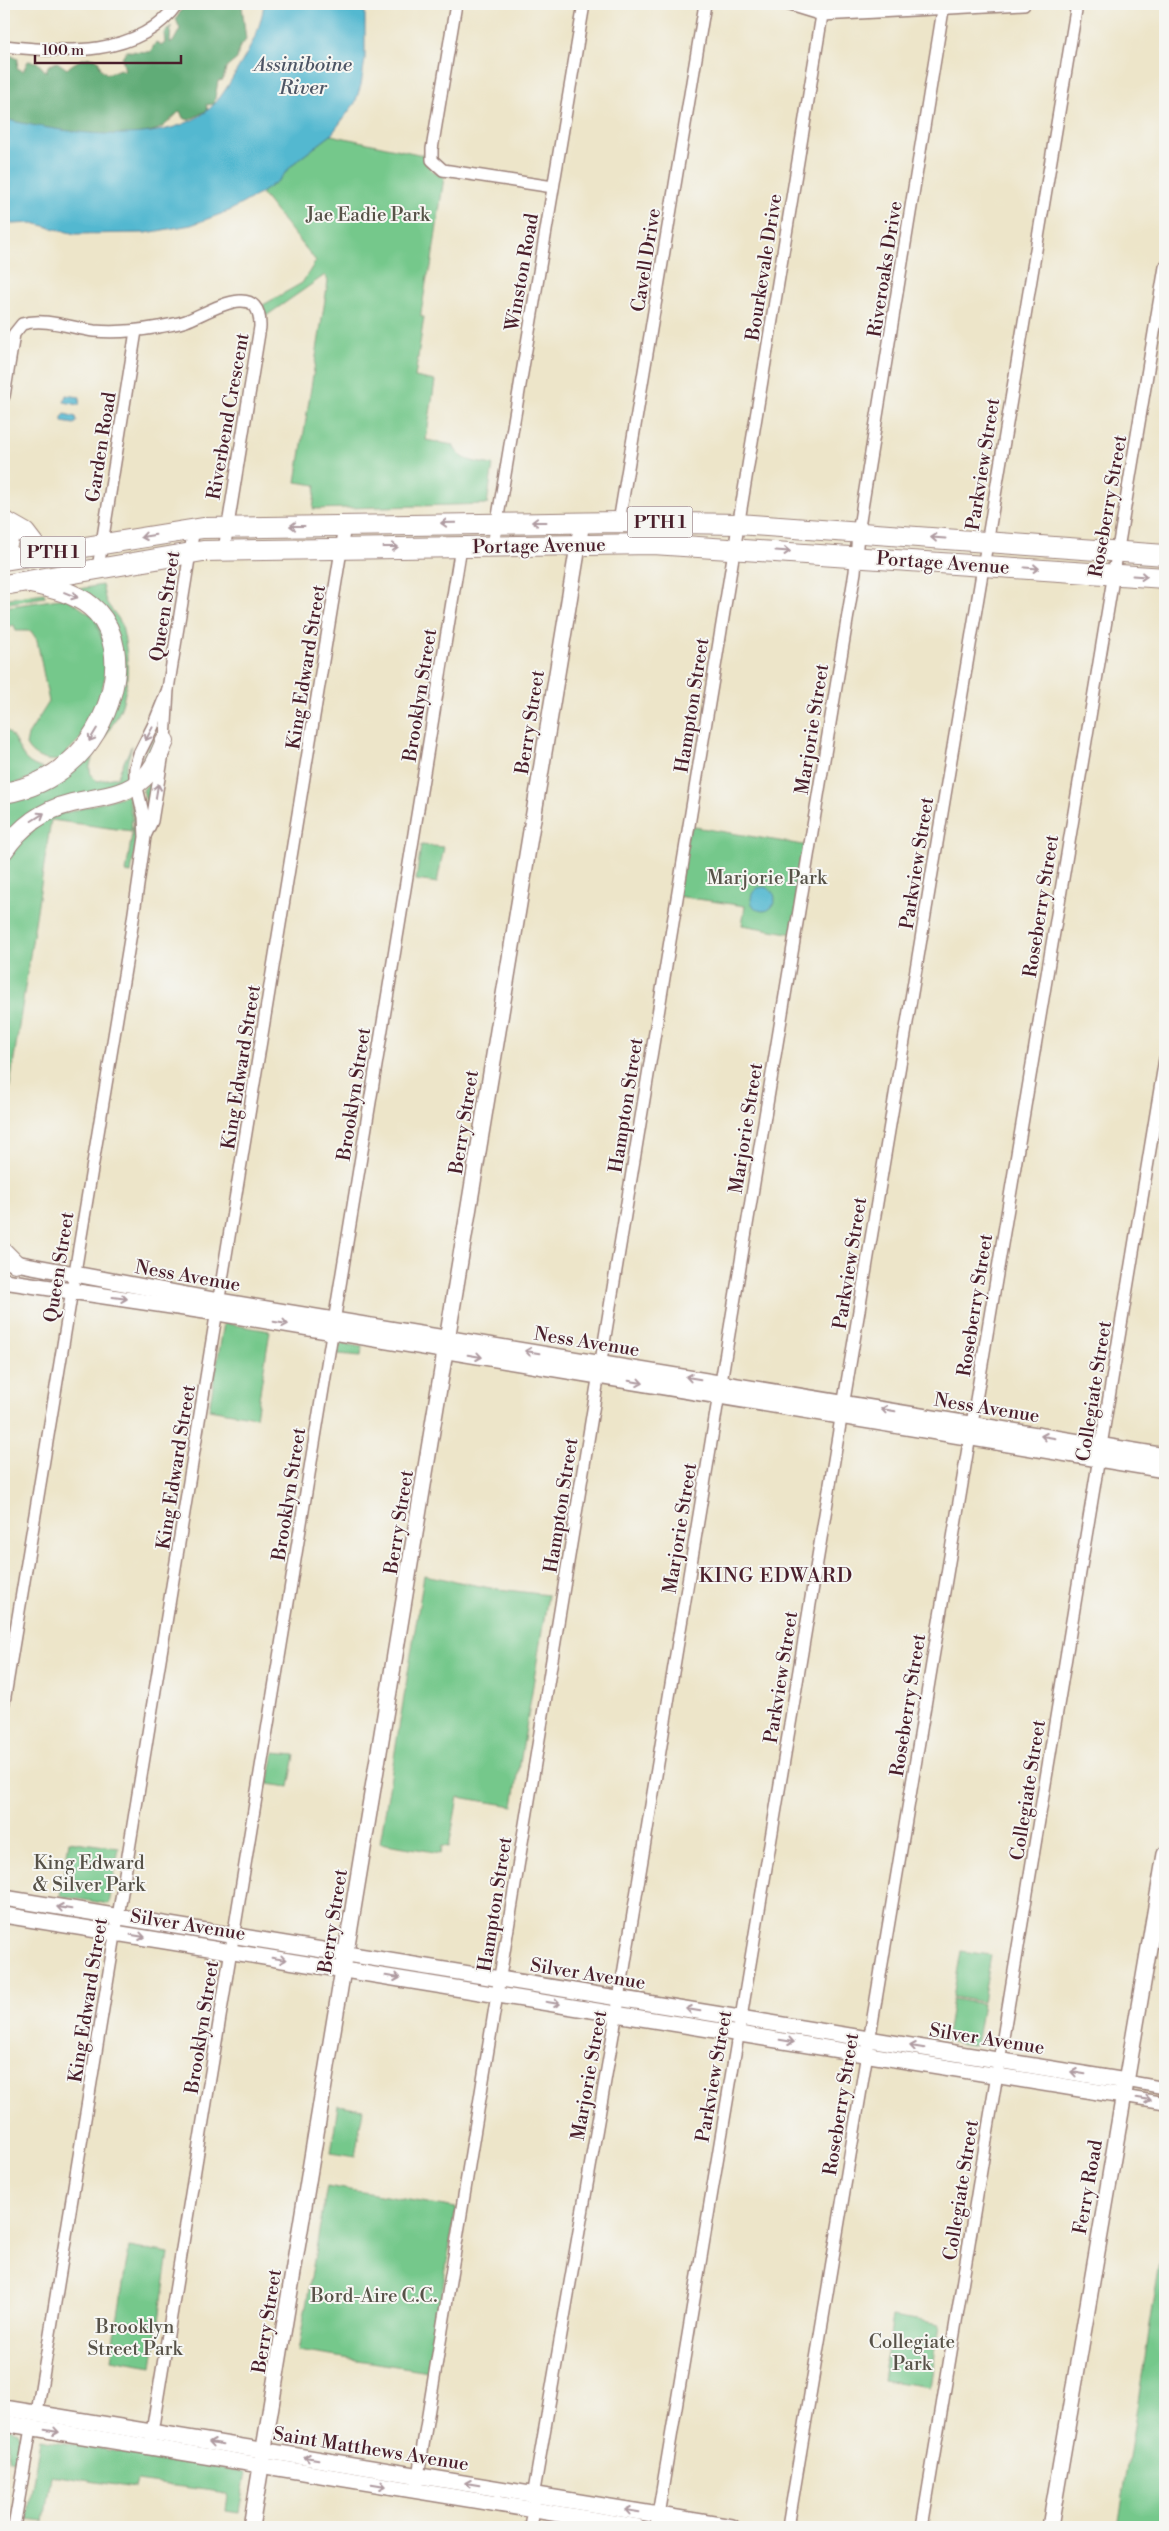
<svg xmlns="http://www.w3.org/2000/svg" width="1169" height="2531" viewBox="0 0 1169 2531" font-family="'Libre Bodoni',serif">
<style>
.green{fill:#75c88b;stroke:#60745b}
.forest{fill:#60ac77;stroke:#556651}
.water{fill:#52b8d0;stroke:#4e6c7e}
.lines{fill:none;stroke-linecap:round;stroke-linejoin:round}
.street-casing{stroke:#9c827a;stroke-width:14}
.secondary-casing{stroke:#9c827a;stroke-width:18}
.primary-casing{stroke:#9c827a;stroke-width:20}
.highway-casing{stroke:#9c827a;stroke-width:22}
.street{stroke:#fff;stroke-width:11}
.secondary{stroke:#fff;stroke-width:15}
.primary{stroke:#fff;stroke-width:18}
.highway{stroke:#fff;stroke-width:20}
.oneway{stroke:#ae9aa0}
.labels{text-anchor:middle;stroke-width:4;stroke-linejoin:round;paint-order:stroke}
.shield{fill:#f6f6f2;stroke:#7e6067;stroke-width:1}
.shield-label{font-size:18px;font-weight:bold;fill:#4a1f2b}
.park-label{font-size:19px;fill:#575248;stroke:#f6f6f2}
.street-label{font-size:19px;fill:#4a1f2b;stroke:#f6f6f2}
.water-label{font-size:20px;font-style:italic;fill:#4d5565;stroke:#f6f6f2}
.neighbourhood-label{font-size:20px;letter-spacing:1px;fill:#4a1f2b;stroke:#f6f6f2}
</style>
<rect width="100%" height="100%" fill="#f6f6f2"/>
<filter id="ink" filterUnits="userSpaceOnUse"><feTurbulence type="fractalNoise" baseFrequency=".02" numOctaves="2"/><feDisplacementMap in="SourceGraphic" scale="10" xChannelSelector="R" yChannelSelector="G"/><feConvolveMatrix kernelMatrix="1 2 1 2 8 2 1 2 1" color-interpolation-filters="sRGB"/></filter>
<filter id="wash" filterUnits="userSpaceOnUse"><feTurbulence type="fractalNoise" baseFrequency=".0096" numOctaves="4" result="noise"/><feDisplacementMap in="SourceGraphic" scale="20" xChannelSelector="R" yChannelSelector="G"/><feGaussianBlur stdDeviation="1.12" result="paint"/><feColorMatrix in="noise" values="0 0 0 0 0 0 0 0 0 0 0 0 0 0 0 0 0 1.4 0 .05"/><feComposite in="paint" operator="in"/></filter>
<g filter="url(#wash)">
<rect width="100%" height="100%" fill="#ede5c9"/>
<g class="green">
<path d="M331 135 423 155C427 167 433 173 444 177L431 267 427 277 421 313V317H424L415 377 435 381 426 440 453 445C460 462 477 462 493 465L487 504 313 509 316 485 296 482 328 281 325 275 266 316 263 305 302 283 316 261 261 193 279 180 294 163Z"/>
<path d="M102 585C104 591 104 598 107 603 111 610 120 618 122 626 128 651 130 678 122 705 116 724 92 752 90 766 89 772 92 778 98 781L117 777 132 745 126 768V784L104 792 4 842V798L64 773 119 674 79 589Z"/>
<polygon points="44,593 45,597 4,604 4,599"/>
<path d="M66 598 94 617 109 660 93 726 59 760C46 762 32 757 26 745L28 735 49 702 37 640 31 631H16L14 625 4 627V607Z"/>
<path d="M4 728C25 745 14 764 50 770L4 788Z"/>
<polygon points="158,731 160,732 157,747 139,771 144,754"/>
<polygon points="156,772 149,808 148,808 143,790"/>
<polygon points="133,792 139,823 131,873 126,872 134,821 130,793"/>
<polygon points="128,795 132,819 131,831 51,820 4,1123 4,859 41,820"/>
<polygon points="689,826 809,846 794,934 742,925 745,906 677,896"/>
<polygon points="421,845 444,847 437,883 416,880"/>
<polygon points="224,1323 270,1331 256,1417 209,1409"/>
<polygon points="340,1343 362,1347 361,1356 338,1354"/>
<polygon points="424,1575 490,1588 548,1595 513,1806 458,1797 449,1847 442,1846 441,1853 380,1843"/>
<polygon points="274,1753 295,1755 289,1787 268,1784"/>
<polygon points="69,1841 119,1848 109,1904 60,1896"/>
<polygon points="961,1951 991,1955 983,2002 953,1997"/>
<polygon points="953,1999 983,2004 976,2046 946,2041"/>
<polygon points="338,2105 363,2109 355,2157 331,2153"/>
<polygon points="327,2186 456,2208 429,2371 298,2351"/>
<path d="M1165 2231V2527C1152 2527 1129 2530 1119 2521Z"/>
<polygon points="129,2247 169,2254 152,2366 111,2359"/>
<polygon points="893,2316 940,2324 930,2387 883,2380"/>
<polygon points="4,2427 18,2432 20,2437 17,2458 13,2460 8,2459 9,2443 4,2433"/>
<polygon points="40,2439 246,2472 239,2513 226,2511 228,2493 137,2481 135,2488 51,2475 44,2522 27,2520"/>
</g>
<path class="forest" d="M185 4H243L242 6 246 40 239 48 237 59 226 68 223 80 218 81 214 104 206 105 208 110 189 120 183 118 180 111C173 117 164 128 156 130 117 143 44 129 4 119V59L10 55 18 59 17 68 23 71 28 61 37 62 46 72 48 66 57 62 67 69C74 62 90 53 98 60L101 69 107 74 120 69 125 71 122 57 127 51 150 52 156 42 162 45 165 43 164 33 171 26 170 43 173 42 180 29 176 19Z"/>
<g class="water">
<path d="M264 4H365V59L361 85 355 103 331 135 294 163 279 180 261 193 229 211 191 225 146 233 75 234 33 223 13 224 4 221V119C59 132 161 149 208 110 221 99 229 84 237 70 251 47 260 31 264 4Z"/>
<polygon points="66,395 80,397 79,405 64,402"/>
<polygon points="65,414 76,417 77,422 74,424 62,422 62,417"/>
<circle cx="763" cy="899" r="12"/>
</g>
</g>
<g filter="url(#ink)">
<g class="lines">
<defs>
<g id="street">
<polyline points="456,4 432,149 432,160 443,170 553,187"/>
<polyline points="786,4 822,15 1024,4"/>
<path d="M4 46C62 53 139 58 177 4"/>
<path d="M4 396 14 334 22 324C44 317 72 328 94 331 117 333 137 331 159 327 168 325 177 324 186 321 208 313 261 277 260 327L224 550"/>
<polyline points="619,522 705,4"/>
<polyline points="493,546 584,4"/>
<polyline points="98,568 136,331"/>
<polyline points="146,834 152,821 165,741 168,689 194,528"/>
<polyline points="4,1702 131,933 145,837 144,817 135,779 135,768 139,754 153,726 168,689"/>
<polyline points="1126,2081 1165,2088"/>
<polyline points="1123,2096 1165,2103"/>
<polyline points="37,2413 345,526"/>
<polyline points="151,2438 461,547"/>
<polyline points="417,2482 822,15"/>
<polyline points="14,2527 31,2428"/>
<polyline points="531,2527 534,2510 534,2491 615,2023 855,572 858,533 943,10"/>
<polyline points="656,2527 1077,4"/>
<polyline points="788,2527 1165,267"/>
<polyline points="922,2527 1165,1059"/>
</g>
<g id="secondary">
<polyline points="5,1261 219,1301 1165,1456"/>
<polyline points="4,1281 218,1313 1165,1470"/>
<polyline points="4,1898 1126,2081"/>
<polyline points="4,1915 1123,2096"/>
<polyline points="4,2408 732,2527"/>
<polyline points="4,2423 638,2527"/>
<polyline points="251,2527 582,522"/>
<polyline points="1050,2527 1165,1854"/>
</g>
<g id="primary">
<path d="M4 851C20 827 43 810 72 803 97 797 124 797 144 778 155 768 159 754 165 741"/>
<polyline points="4,1252 15,1263"/>
</g>
<g id="highway">
<polyline points="4,521 25,533 41,554"/>
<polyline points="4,525 8,540 4,554"/>
<polyline points="4,560 203,528 619,522 738,524 1165,555"/>
<polyline points="4,585 203,551 653,544 1165,578"/>
<path d="M4 793C27 789 51 779 69 763 108 731 135 654 97 612 79 593 55 589 31 583"/>
</g>
</defs>
<use href="#street" class="street-casing"/>
<use href="#secondary" class="secondary-casing"/>
<use href="#primary" class="primary-casing"/>
<use href="#highway" class="highway-casing"/>
<use href="#street" class="street"/>
<use href="#secondary" class="secondary"/>
<use href="#primary" class="primary"/>
<use href="#highway" class="highway"/>
</g>
<defs><path id="oneway-shaft" d="M-6 0H5M1.5-3L5.5 0L1.5 3" fill="none" stroke-width="1.6" stroke-linecap="round" stroke-linejoin="round" transform="scale(1.25)"/></defs>
<g class="oneway">
<use href="#oneway-shaft" transform="translate(539 522) rotate(180)"/>
<use href="#oneway-shaft" transform="translate(448 523) rotate(179)"/>
<use href="#oneway-shaft" transform="translate(297 526) rotate(180)"/>
<use href="#oneway-shaft" transform="translate(148 536) rotate(171)"/>
<use href="#oneway-shaft" transform="translate(938 538) rotate(-176)"/>
<use href="#oneway-shaft" transform="translate(391 547)"/>
<use href="#oneway-shaft" transform="translate(783 551) rotate(4)"/>
<use href="#oneway-shaft" transform="translate(1032 568) rotate(4)"/>
<use href="#oneway-shaft" transform="translate(1140 576) rotate(4)"/>
<use href="#oneway-shaft" transform="translate(71 595) rotate(22)"/>
<use href="#oneway-shaft" transform="translate(149 734) rotate(118)"/>
<use href="#oneway-shaft" transform="translate(93 735) rotate(121)"/>
<use href="#oneway-shaft" transform="translate(157 791) rotate(-81)"/>
<use href="#oneway-shaft" transform="translate(38 817) rotate(-32)"/>
<use href="#oneway-shaft" transform="translate(120 1298) rotate(7)"/>
<use href="#oneway-shaft" transform="translate(281 1323) rotate(10)"/>
<use href="#oneway-shaft" transform="translate(532 1352) rotate(-171)"/>
<use href="#oneway-shaft" transform="translate(475 1356) rotate(9)"/>
<use href="#oneway-shaft" transform="translate(693 1378) rotate(-171)"/>
<use href="#oneway-shaft" transform="translate(636 1382) rotate(10)"/>
<use href="#oneway-shaft" transform="translate(888 1410) rotate(-170)"/>
<use href="#oneway-shaft" transform="translate(1048 1437) rotate(-171)"/>
<use href="#oneway-shaft" transform="translate(64 1908) rotate(-171)"/>
<use href="#oneway-shaft" transform="translate(138 1936) rotate(9)"/>
<use href="#oneway-shaft" transform="translate(279 1959) rotate(9)"/>
<use href="#oneway-shaft" transform="translate(393 1977) rotate(9)"/>
<use href="#oneway-shaft" transform="translate(553 2003) rotate(9)"/>
<use href="#oneway-shaft" transform="translate(693 2010) rotate(-171)"/>
<use href="#oneway-shaft" transform="translate(787 2041) rotate(9)"/>
<use href="#oneway-shaft" transform="translate(917 2047) rotate(-171)"/>
<use href="#oneway-shaft" transform="translate(1078 2073) rotate(-171)"/>
<use href="#oneway-shaft" transform="translate(1144 2099) rotate(9)"/>
<use href="#oneway-shaft" transform="translate(52 2431) rotate(9)"/>
<use href="#oneway-shaft" transform="translate(216 2443) rotate(-171)"/>
<use href="#oneway-shaft" transform="translate(311 2458) rotate(-171)"/>
<use href="#oneway-shaft" transform="translate(472 2484) rotate(-171)"/>
<use href="#oneway-shaft" transform="translate(379 2485) rotate(9)"/>
<use href="#oneway-shaft" transform="translate(632 2511) rotate(-171)"/>
</g>
</g>
<g class="labels">
<g class="shield">
<rect x="627.5" y="506.5" width="65" height="31" rx="4"/>
<rect x="20.5" y="536.5" width="65" height="31" rx="4"/>
</g>
<g class="shield-label">
<text x="660" y="528">PTH 1</text>
<text x="53" y="558">PTH 1</text>
</g>
<g class="park-label">
<text x="368" y="221">Jae Eadie Park</text>
<text x="767" y="884">Marjorie Park</text>
<text x="89" y="1869">King Edward<tspan x="89" dy="22">&amp; Silver Park</tspan></text>
<text x="374" y="2302">Bord-Aire C.C.</text>
<text x="135" y="2333">Brooklyn<tspan x="135" dy="22">Street Park</tspan></text>
<text x="912" y="2348">Collegiate<tspan x="912" dy="22">Park</tspan></text>
</g>
<g class="street-label">
<text transform="translate(645 260) rotate(-81)" y="7">Cavell Drive</text>
<text transform="translate(763 267) rotate(-81)" y="7">Bourkevale Drive</text>
<text transform="translate(884 269) rotate(-81)" y="7">Riveroaks Drive</text>
<text transform="translate(521 272) rotate(-80)" y="7">Winston Road</text>
<text transform="translate(227 416) rotate(-80)" y="7">Riverbend Crescent</text>
<text transform="translate(100 447) rotate(-81)" y="7">Garden Road</text>
<text transform="translate(982 464) rotate(-81)" y="7">Parkview Street</text>
<text transform="translate(1107 506) rotate(-80)" y="7">Roseberry Street</text>
<text transform="translate(539 545) rotate(-1)" y="7">Portage Avenue</text>
<text transform="translate(943 562) rotate(4)" y="7">Portage Avenue</text>
<text transform="translate(164 606) rotate(-81)" y="7">Queen Street</text>
<text transform="translate(305 667) rotate(-81)" y="7">King Edward Street</text>
<text transform="translate(419 695) rotate(-81)" y="7">Brooklyn Street</text>
<text transform="translate(691 705) rotate(-81)" y="7">Hampton Street</text>
<text transform="translate(529 722) rotate(-81)" y="7">Berry Street</text>
<text transform="translate(811 729) rotate(-81)" y="7">Marjorie Street</text>
<text transform="translate(916 863) rotate(-81)" y="7">Parkview Street</text>
<text transform="translate(1040 906) rotate(-81)" y="7">Roseberry Street</text>
<text transform="translate(240 1067) rotate(-81)" y="7">King Edward Street</text>
<text transform="translate(353 1094) rotate(-81)" y="7">Brooklyn Street</text>
<text transform="translate(625 1105) rotate(-81)" y="7">Hampton Street</text>
<text transform="translate(463 1122) rotate(-81)" y="7">Berry Street</text>
<text transform="translate(745 1128) rotate(-81)" y="7">Marjorie Street</text>
<text transform="translate(849 1263) rotate(-81)" y="7">Parkview Street</text>
<text transform="translate(58 1267) rotate(-81)" y="7">Queen Street</text>
<text transform="translate(188 1275) rotate(10)" y="7">Ness Avenue</text>
<text transform="translate(974 1305) rotate(-81)" y="7">Roseberry Street</text>
<text transform="translate(587 1341) rotate(9)" y="7">Ness Avenue</text>
<text transform="translate(1093 1391) rotate(-81)" y="7">Collegiate Street</text>
<text transform="translate(987 1407) rotate(9)" y="7">Ness Avenue</text>
<text transform="translate(175 1467) rotate(-81)" y="7">King Edward Street</text>
<text transform="translate(288 1494) rotate(-81)" y="7">Brooklyn Street</text>
<text transform="translate(560 1505) rotate(-81)" y="7">Hampton Street</text>
<text transform="translate(398 1522) rotate(-81)" y="7">Berry Street</text>
<text transform="translate(679 1528) rotate(-81)" y="7">Marjorie Street</text>
<text transform="translate(780 1677) rotate(-81)" y="7">Parkview Street</text>
<text transform="translate(907 1705) rotate(-81)" y="7">Roseberry Street</text>
<text transform="translate(1027 1790) rotate(-81)" y="7">Collegiate Street</text>
<text transform="translate(494 1904) rotate(-81)" y="7">Hampton Street</text>
<text transform="translate(332 1921) rotate(-81)" y="7">Berry Street</text>
<text transform="translate(188 1924) rotate(9)" y="7">Silver Avenue</text>
<text transform="translate(588 1973) rotate(9)" y="7">Silver Avenue</text>
<text transform="translate(87 2000) rotate(-81)" y="7">King Edward Street</text>
<text transform="translate(201 2027) rotate(-81)" y="7">Brooklyn Street</text>
<text transform="translate(987 2038) rotate(9)" y="7">Silver Avenue</text>
<text transform="translate(588 2075) rotate(-80)" y="7">Marjorie Street</text>
<text transform="translate(713 2076) rotate(-80)" y="7">Parkview Street</text>
<text transform="translate(840 2104) rotate(-81)" y="7">Roseberry Street</text>
<text transform="translate(1087 2187) rotate(-80)" y="7">Ferry Road</text>
<text transform="translate(960 2190) rotate(-81)" y="7">Collegiate Street</text>
<text transform="translate(266 2321) rotate(-81)" y="7">Berry Street</text>
<text transform="translate(371 2448) rotate(9)" y="7">Saint Matthews Avenue</text>
</g>
<g class="water-label">
<text x="303" y="71">Assiniboine<tspan x="303" dy="23">River</tspan></text>
</g>
<g class="neighbourhood-label">
<text x="776" y="1582">KING EDWARD</text>
</g>
</g>
<rect width="1169" height="2531" fill="none" stroke="#f6f6f2" stroke-width="20"/>
<path d="M35 55v8h146v-8" fill="none" stroke="#4a1f2b" stroke-width="2.5"/>
<text x="42" y="55" font-size="15" fill="#4a1f2b" stroke="#f6f6f2" stroke-width="4" paint-order="stroke">100 m</text>
</svg>
